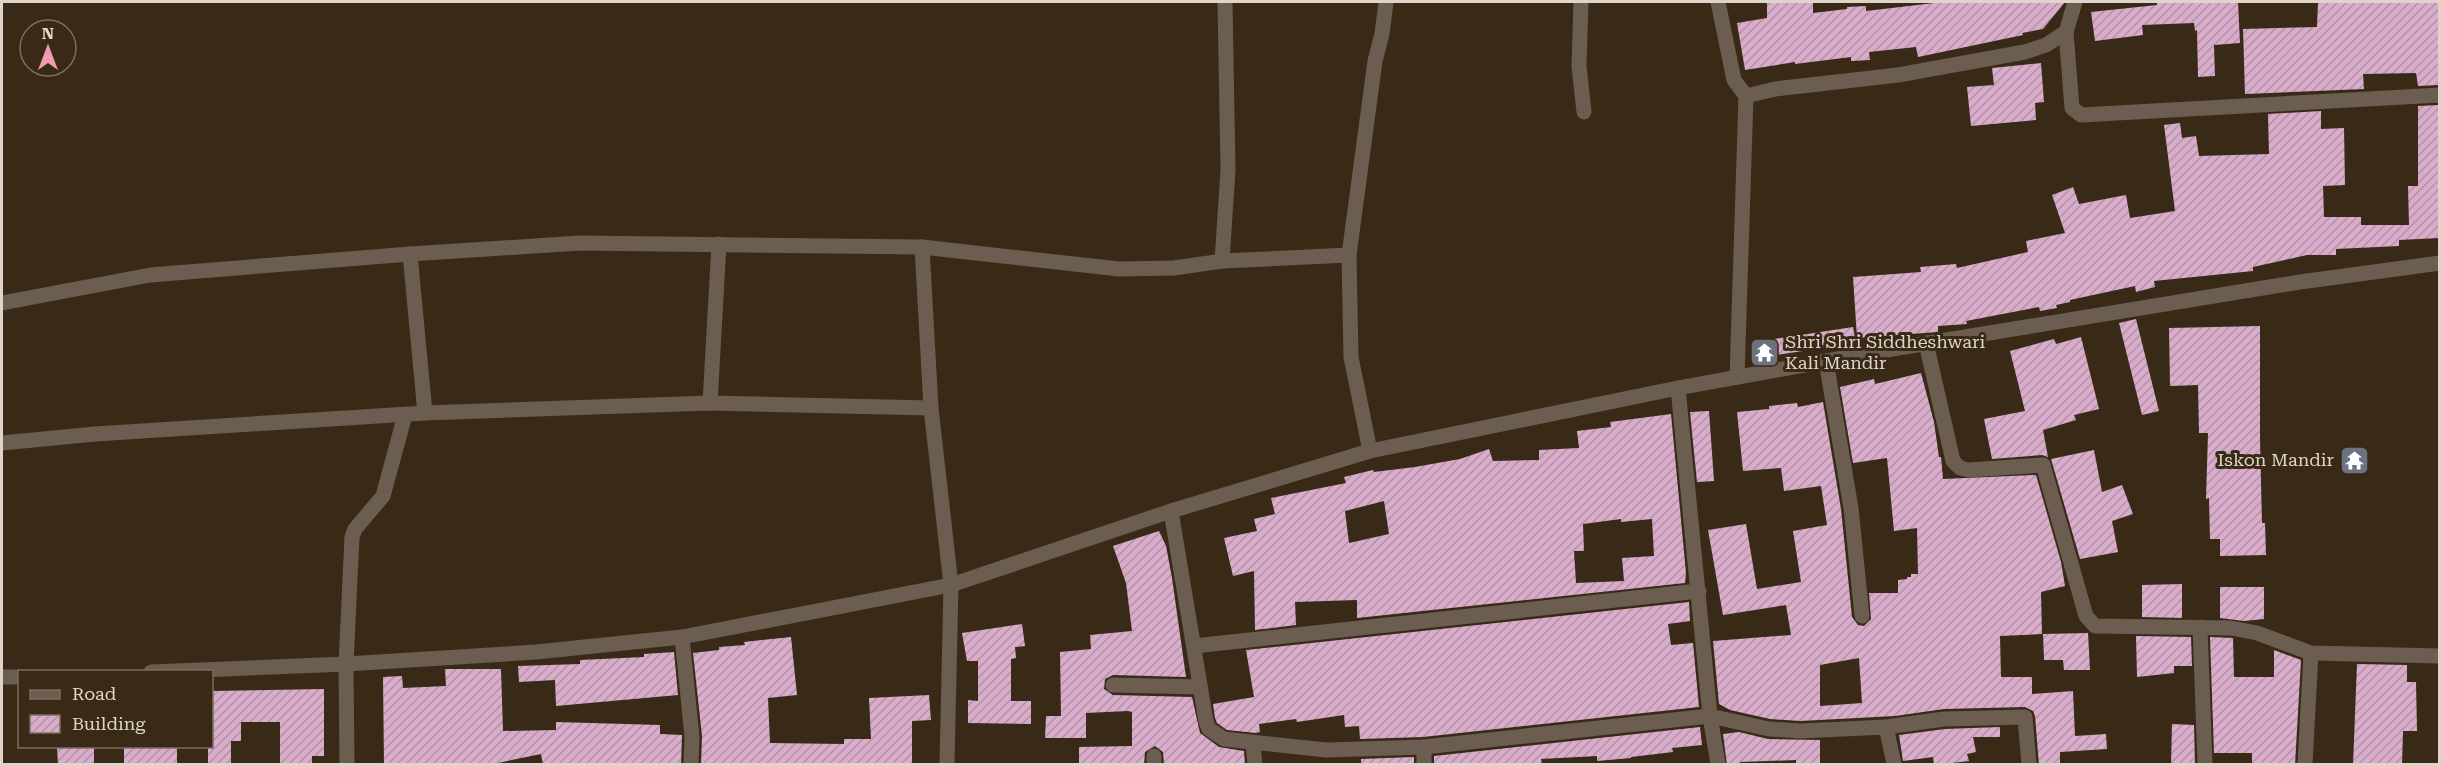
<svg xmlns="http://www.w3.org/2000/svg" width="2441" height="766" viewBox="0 0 2441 766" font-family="'Roboto Serif',serif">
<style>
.building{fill:url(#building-hatch);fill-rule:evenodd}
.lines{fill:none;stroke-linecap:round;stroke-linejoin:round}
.minor{stroke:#6b5d4f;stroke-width:15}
.labels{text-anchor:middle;stroke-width:6;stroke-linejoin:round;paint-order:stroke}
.poi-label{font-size:18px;fill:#ded4c9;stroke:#392a17;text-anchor:start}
</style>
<defs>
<pattern id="building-hatch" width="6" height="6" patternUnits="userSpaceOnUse" patternTransform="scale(1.5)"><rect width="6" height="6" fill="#d8acca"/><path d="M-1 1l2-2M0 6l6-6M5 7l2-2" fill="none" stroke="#b391a6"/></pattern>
</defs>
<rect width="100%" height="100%" fill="#392a17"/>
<g class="building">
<polygon points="1767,2 1813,2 1813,13 1847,9 1847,7 1866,6 1866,11 1943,2 2065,2 2043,29 2022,33 2023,35 1918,57 1916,47 1869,52 1870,60 1851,61 1851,57 1795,64 1795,62 1745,70 1737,23 1767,18"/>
<polygon points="2157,2 2238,2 2240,43 2214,45 2215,76 2198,77 2197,30 2195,31 2194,23 2142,25 2143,35 2095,41 2091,12 2157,5"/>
<polygon points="2318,2 2439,2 2439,85 2418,86 2416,73 2363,74 2364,89 2245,94 2243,29 2317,27"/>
<polygon points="2041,63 2044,102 2035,103 2036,120 1971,126 1967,87 1994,85 1992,68"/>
<polygon points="2439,105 2439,238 2399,240 2399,246 2336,249 2336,255 2307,255 2253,267 2253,271 2154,281 2155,287 2136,292 2135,286 2070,300 2070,302 2056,305 2057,308 2040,311 2039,307 1966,321 1967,324 1938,326 1938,332 1857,338 1853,277 1921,272 1920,267 1956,264 1957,268 2028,252 2026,241 2065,233 2052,195 2073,187 2079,204 2126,195 2130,218 2175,211 2164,125 2180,123 2182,138 2196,136 2199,156 2269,154 2268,114 2321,111 2321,129 2344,128 2345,185 2323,186 2324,217 2361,217 2361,225 2409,225 2408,186 2418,186 2418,106"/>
<polygon points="2136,319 2159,411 2142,415 2119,323"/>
<polygon points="2260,326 2260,440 2262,523 2265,523 2266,555 2220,556 2220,539 2210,539 2209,498 2206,499 2208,433 2199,433 2198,385 2170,386 2169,328"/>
<polygon points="1853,327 1856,343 1777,355 1774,339"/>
<polygon points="2081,337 2099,409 2074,415 2076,420 2043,430 2048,457 2042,455 1992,459 1984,419 2025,411 2010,351 2054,339 2056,344"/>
<path d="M1921 373 1934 422 1939 457H1941L1943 479 2036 475 2061 562 2065 586 2041 592 2042 634 2000 636 2001 677H2032V694L2073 691 2075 736 2106 734 2107 749 2060 752V765H2039L2035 716 2033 711 2025 707 1944 709 1895 716 1800 721 1770 719 1730 710 1719 704 1713 641 1791 635 1786 605 1723 615 1708 530 1746 524 1757 589 1801 582 1793 531 1827 525 1821 486 1784 491 1781 468 1743 471 1737 412 1769 409V406L1797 403 1798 407 1823 402 1841 509 1852 617 1858 625 1864 626 1871 619 1869 593H1898V580L1907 579V577H1911V574H1918L1917 528 1894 531 1887 458 1853 463 1840 387 1874 379 1875 384ZM1859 658 1862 703 1820 706V665Z"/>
<polygon points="1709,411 1714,481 1697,482 1690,412"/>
<path d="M1671 414 1686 573 1685 583 1357 618V600L1295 602 1296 625 1255 630 1254 571 1233 576 1224 538 1257 531 1254 519 1275 514 1271 498 1346 483 1344 477 1373 470 1374 472 1415 467 1460 459 1489 449 1493 461 1539 460V450L1579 448 1577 431 1611 427 1610 422ZM1384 501 1389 534 1349 543 1345 511ZM1621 519V522L1652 519 1654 556 1622 558 1624 581 1576 583 1574 551H1584L1583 524Z"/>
<polygon points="2094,450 2102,492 2122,485 2133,514 2112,521 2118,552 2080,559 2051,459"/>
<polygon points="1159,531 1166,546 1172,578 1186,677 1113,675 1105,679 1104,689 1113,695 1192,697 1200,733 1219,747 1244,751 1245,765 1164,765 1163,752 1155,746 1145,752 1144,765 1079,765 1079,747 1132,746 1132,712 1128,711 1086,713 1086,738 1045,738 1046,716 1061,716 1060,652 1091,649 1090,635 1132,631 1126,583 1113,546"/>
<polygon points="2182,584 2182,618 2142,617 2142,585"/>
<polygon points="2220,587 2264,587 2264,619 2244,621 2220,618"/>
<polygon points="1689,602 1690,621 1668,624 1671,645 1693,643 1699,707 1423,737 1360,739 1359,726 1345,727 1344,715 1297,722 1296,719 1259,724 1260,732 1256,733 1227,730 1217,723 1215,718 1213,704 1254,697 1246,650"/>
<polygon points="1022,624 1025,646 1015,647 1016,658 1011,659 1011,701 1031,701 1031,724 968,723 968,700 978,701 978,661 967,661 962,633"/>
<polygon points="2088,633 2090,670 2064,670 2063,660 2044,660 2043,634"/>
<polygon points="2136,636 2191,637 2192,666 2174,666 2174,673 2137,677"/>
<polygon points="791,637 797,695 768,698 770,743 844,744 844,739 871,739 869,698 929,695 931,720 912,721 912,765 701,765 702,736 693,653 719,650 719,647 745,645 744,642"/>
<polygon points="2210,637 2233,638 2234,677 2274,677 2274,650 2301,660 2295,765 2252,765 2252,753 2214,753"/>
<polygon points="674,652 678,695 556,706 555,680 519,682 518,666 580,664 580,660 644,657 644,654"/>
<polygon points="2357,664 2407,665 2407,682 2416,682 2417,731 2403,731 2402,765 2353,765"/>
<polygon points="445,669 501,669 503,731 556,730 556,722 660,725 660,734 682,735 681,765 543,765 541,754 488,765 384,765 383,677 402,676 403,688 446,686"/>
<polygon points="324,689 324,756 312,756 312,765 280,765 280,722 241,722 241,741 231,741 231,765 208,765 208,747 212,747 212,691"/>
<polygon points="2172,724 2194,725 2195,765 2171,765"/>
<polygon points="1700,727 1702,745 1672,748 1673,752 1631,757 1631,758 1597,761 1597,756 1541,759 1542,765 1434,765 1434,756"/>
<polygon points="2000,727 2000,737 1973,737 1976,752 1967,754 1969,761 1934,765 1933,757 1903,761 1899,735 1945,729"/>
<polygon points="1739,732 1768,739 1820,740 1820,765 1796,765 1796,760 1740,762 1740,765 1727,765 1723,734"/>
<polygon points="57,747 94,747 94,765 58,765"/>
<rect x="124" y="747" width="53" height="18"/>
<polygon points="1414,757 1414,765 1361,765 1361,759"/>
</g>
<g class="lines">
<g class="minor">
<polyline points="1581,2 1579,66 1584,112"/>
<polyline points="1718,2 1734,80 1746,96 1737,377"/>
<polyline points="2066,32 2072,108 2081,115 2440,95"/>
<polyline points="1746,96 1775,89 1898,75 2025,52 2046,45 2066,32 2075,2"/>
<polyline points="922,247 931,408 951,585 947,764"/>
<polyline points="410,254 425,413"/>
<polyline points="1222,261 1228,170 1225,2"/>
<polyline points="2,303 150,275 410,254 580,243 922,247 1119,269 1174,268 1222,261 1349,255"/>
<polyline points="1926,343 1953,461 1960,468 1969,470 2043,465 2086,616 2095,626 2231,628 2257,633 2311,653 2440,656"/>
<polyline points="1826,361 1851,508 1862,616"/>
<polyline points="1678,388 1710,716 1718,764"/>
<polyline points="710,403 719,244"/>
<polyline points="2,443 95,434 425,413 710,403 931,408"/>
<polyline points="1370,451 1351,357 1349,255 1375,61 1382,34 1386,2"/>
<polyline points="1171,511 1206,721 1209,729 1224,739 1326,750 1424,747 1710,716 1769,729 1800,731 1886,727 1894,764"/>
<polyline points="2200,627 2205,764"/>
<polyline points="682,637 692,737 691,764"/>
<polyline points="1194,646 1699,591"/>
<polyline points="151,672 346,664 536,652 682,637 951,585 1171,511 1370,451 1678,388 1892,349 2300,282 2440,263"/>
<polyline points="2,677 20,677"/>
<polyline points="1113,685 1200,687"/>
<polyline points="1886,727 1944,719 2025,717 2029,764"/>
<polyline points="1253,744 1255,764"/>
<polyline points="1424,747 1424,764"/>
<polyline points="1154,756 1154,764"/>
<polyline points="347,764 346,664 352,537 355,529 383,496 405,415"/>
<polyline points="2305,764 2311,653"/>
</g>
</g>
<defs>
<symbol id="temple-square" viewBox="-11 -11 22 22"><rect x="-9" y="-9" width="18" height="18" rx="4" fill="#6b7280" stroke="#392a17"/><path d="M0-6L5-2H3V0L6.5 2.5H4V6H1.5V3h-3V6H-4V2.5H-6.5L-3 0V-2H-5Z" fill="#fff"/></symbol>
</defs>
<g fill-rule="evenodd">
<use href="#temple-square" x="1748" y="336" width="33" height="33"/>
<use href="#temple-square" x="2338" y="444" width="33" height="33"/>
</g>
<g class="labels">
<g class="poi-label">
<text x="1785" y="348">Shri Shri Siddheshwari<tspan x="1785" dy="21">Kali Mandir</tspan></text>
<text x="2334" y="466" text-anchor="end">Iskon Mandir</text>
</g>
</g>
<rect width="2441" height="766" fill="none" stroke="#ded4c9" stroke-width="6"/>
<rect x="18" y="670" width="195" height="78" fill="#392a17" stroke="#7b6e5e" stroke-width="1.5"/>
<rect x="30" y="690" width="30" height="9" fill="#6b5d4f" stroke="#7b6e5e" stroke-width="1.5"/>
<text x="72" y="700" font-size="18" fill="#ded4c9">Road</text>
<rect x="30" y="715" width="30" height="18" fill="url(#building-hatch)" stroke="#7b6e5e" stroke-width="1.5"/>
<text x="72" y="730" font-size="18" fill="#ded4c9">Building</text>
<g transform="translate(48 48)"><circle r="28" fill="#392a17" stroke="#7b6e5e" stroke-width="1.5"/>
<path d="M0-4.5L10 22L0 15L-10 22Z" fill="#f09ab6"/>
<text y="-9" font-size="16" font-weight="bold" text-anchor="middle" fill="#ded4c9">N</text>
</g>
</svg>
